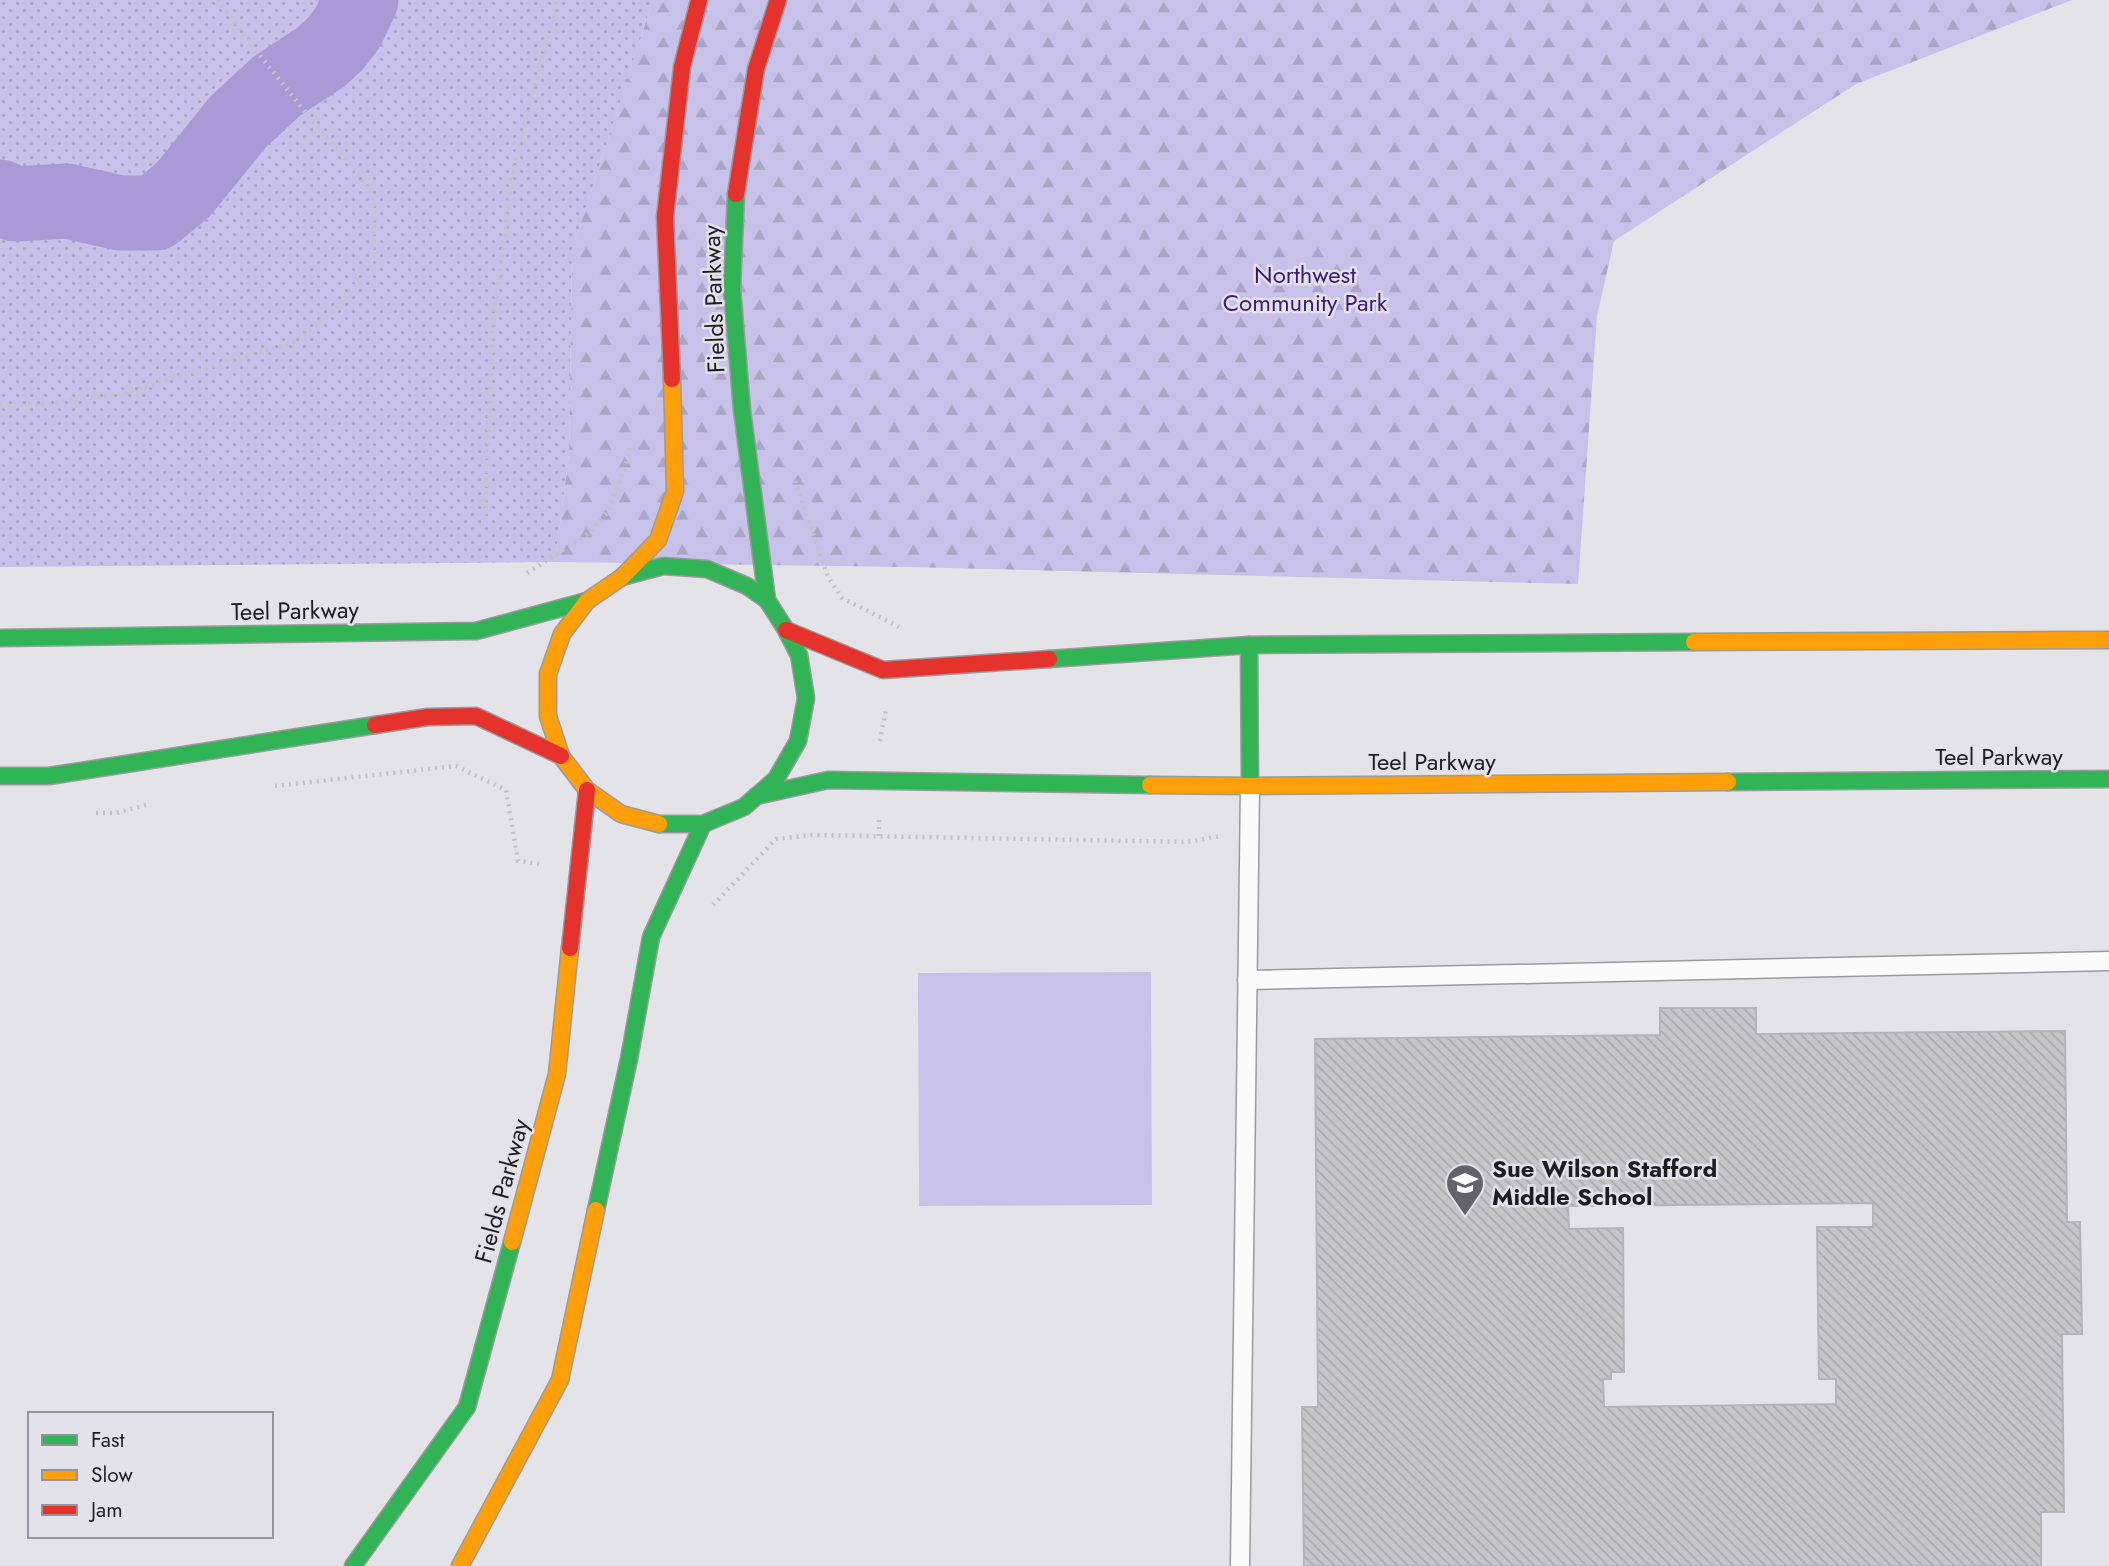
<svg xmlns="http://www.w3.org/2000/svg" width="2109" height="1566" viewBox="0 0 2109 1566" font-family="Jost,sans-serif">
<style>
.grass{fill:url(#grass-dots)}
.forest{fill:url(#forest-firs)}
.garden{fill:#c8c1e9}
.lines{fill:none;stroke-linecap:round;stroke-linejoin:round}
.river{stroke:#a89ad4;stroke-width:75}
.building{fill:url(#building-back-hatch);stroke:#b5b4b8;stroke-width:2;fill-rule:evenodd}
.lane-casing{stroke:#9b9b9e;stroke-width:21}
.fast-casing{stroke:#9b9b9e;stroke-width:19}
.slow-casing{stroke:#9b9b9e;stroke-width:19}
.jam-casing{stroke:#9b9b9e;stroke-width:19}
.path{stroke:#c3c3c6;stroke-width:4.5;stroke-dasharray:2 5;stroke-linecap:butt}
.lane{stroke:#fbfbfc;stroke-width:18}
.fast{stroke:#30b455;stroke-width:16}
.slow{stroke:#ff9f0a;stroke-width:16}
.jam{stroke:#e5322d;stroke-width:16}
.labels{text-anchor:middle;stroke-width:5;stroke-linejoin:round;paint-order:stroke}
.park-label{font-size:24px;fill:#3d1979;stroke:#e3e2ea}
.street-label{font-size:24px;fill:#1e1e21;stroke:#e3e2ea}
.poi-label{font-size:24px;font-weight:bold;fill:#1e1e21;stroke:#e3e2ea;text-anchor:start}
</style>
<defs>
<pattern id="grass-dots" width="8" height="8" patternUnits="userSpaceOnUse" patternTransform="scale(1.75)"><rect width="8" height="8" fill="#c8c1e9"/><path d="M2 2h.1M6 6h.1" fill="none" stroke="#aba5c8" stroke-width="1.8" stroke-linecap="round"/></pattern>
<pattern id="forest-firs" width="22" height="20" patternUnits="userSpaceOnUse" patternTransform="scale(1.75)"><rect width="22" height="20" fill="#c8c1e9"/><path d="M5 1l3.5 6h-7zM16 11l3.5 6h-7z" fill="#aba5c8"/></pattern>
<pattern id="building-back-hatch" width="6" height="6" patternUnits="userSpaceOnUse" patternTransform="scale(1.75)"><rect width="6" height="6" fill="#c6c6c9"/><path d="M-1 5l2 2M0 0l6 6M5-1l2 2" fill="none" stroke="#aaaaac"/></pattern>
</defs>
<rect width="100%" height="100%" fill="#e4e4e8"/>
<polygon class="grass" points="0,0 653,0 572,250 569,454 555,562 0,567"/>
<polygon class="forest" points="653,0 2072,0 1856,84 1614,241 1597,316 1578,584 908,567 555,562 569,454 572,250"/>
<polygon class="garden" points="1151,972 1152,1205 919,1206 918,973"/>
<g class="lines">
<polyline class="river" points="0,197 15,204 67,201 120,213 155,213 183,190 238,122 277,86 321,57 336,43 348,27 361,0"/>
</g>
<path class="building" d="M1660 1008H1756V1034L2065 1031 2067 1222H2080L2082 1334H2062L2064 1512H2041V1566H1304L1302 1407H1318L1315 1039 1660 1035ZM1873 1203V1227H1817L1819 1379H1836V1404L1604 1407 1603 1379H1611V1372H1624L1623 1228 1569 1229 1568 1206Z"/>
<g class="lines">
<defs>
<g id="lane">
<polyline points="1247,980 2109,961"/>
<polyline points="1240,1566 1250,786"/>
</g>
<g id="fast">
<polyline points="736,194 732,289 742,410 767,600"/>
<polyline points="622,577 663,566 707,569 747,586 767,600 786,630 799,655 806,698 798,741 776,779 744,807 703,824 659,824"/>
<polyline points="0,638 476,631 587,601"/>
<polyline points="1249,645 1250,786"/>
<polyline points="1049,659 1249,645 1694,642"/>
<polyline points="0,776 49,776 375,725"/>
<polyline points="1728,782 2109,779"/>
<polyline points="756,796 828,780 1150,785"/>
<polyline points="596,1210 629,1059 651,937 703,824"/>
<polyline points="353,1566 467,1407 512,1242"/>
</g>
<g id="slow">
<polyline points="1694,642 2109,640"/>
<polyline points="1150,785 1250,786 1728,782"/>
<polyline points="659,824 621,814 587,790 561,756 548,716 548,674 562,634 587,601 622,577 658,540 675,491 672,379"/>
<polyline points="512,1242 557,1074 570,948"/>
<polyline points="460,1566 560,1380 596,1210"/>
</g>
<g id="jam">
<polyline points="736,194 756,69 778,0"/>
<polyline points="672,379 665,217 682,67 699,0"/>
<polyline points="786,630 883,670 1049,659"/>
<polyline points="375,725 428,717 476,716 561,756"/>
<polyline points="570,948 587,790"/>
</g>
</defs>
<use href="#lane" class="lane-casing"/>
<use href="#fast" class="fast-casing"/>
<use href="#slow" class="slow-casing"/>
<use href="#jam" class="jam-casing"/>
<g class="path">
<polyline points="0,404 37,405 119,394 295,342 333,312 354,286 374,246 375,213 368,186 331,144 241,32 218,0"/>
<polyline points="795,481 828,577 842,598 899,627"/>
<polyline points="485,515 493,323 513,169 557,0"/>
<polyline points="527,573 589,533 608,512 629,455 630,445"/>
<polyline points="880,741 886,709"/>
<polyline points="275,786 456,766 506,790 518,861 539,864"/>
<polyline points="96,813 116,813 146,805"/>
<polyline points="879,820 879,837"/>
<polyline points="713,905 776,839 813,835 1188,842 1221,836"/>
</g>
<use href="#lane" class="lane"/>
<use href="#fast" class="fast"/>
<use href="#slow" class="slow"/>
<use href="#jam" class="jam"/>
</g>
<defs>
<symbol id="school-pin" viewBox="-11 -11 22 30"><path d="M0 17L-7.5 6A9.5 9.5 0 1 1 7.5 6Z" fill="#636367" stroke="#e3e2ea"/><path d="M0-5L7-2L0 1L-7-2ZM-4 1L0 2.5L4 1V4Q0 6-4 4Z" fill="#fff"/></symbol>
</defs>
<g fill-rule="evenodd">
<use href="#school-pin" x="1443" y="1161" width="44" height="60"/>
</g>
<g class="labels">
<g class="park-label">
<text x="1305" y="283">Northwest<tspan x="1305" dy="28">Community Park</tspan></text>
</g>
<g class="street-label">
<text transform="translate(714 299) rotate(-92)" y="8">Fields Parkway</text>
<text transform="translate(295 611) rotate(-1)" y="8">Teel Parkway</text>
<text x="1999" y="765">Teel Parkway</text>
<text x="1432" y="770">Teel Parkway</text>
<text transform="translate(502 1191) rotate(-75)" y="8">Fields Parkway</text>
</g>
<g class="poi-label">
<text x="1492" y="1177">Sue Wilson Stafford<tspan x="1492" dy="28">Middle School</tspan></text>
</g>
</g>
<rect x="28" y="1412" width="245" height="126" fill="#e3e2ea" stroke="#94949a" stroke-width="2"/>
<rect x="42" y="1435" width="35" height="10" fill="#30b455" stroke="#94949a" stroke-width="2"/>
<text x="91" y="1447" font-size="21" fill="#1e1e21">Fast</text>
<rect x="42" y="1470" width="35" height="10" fill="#ff9f0a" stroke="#94949a" stroke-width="2"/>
<text x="91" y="1482" font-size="21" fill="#1e1e21">Slow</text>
<rect x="42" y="1505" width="35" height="10" fill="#e5322d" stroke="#94949a" stroke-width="2"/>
<text x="91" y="1517" font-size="21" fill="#1e1e21">Jam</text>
</svg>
